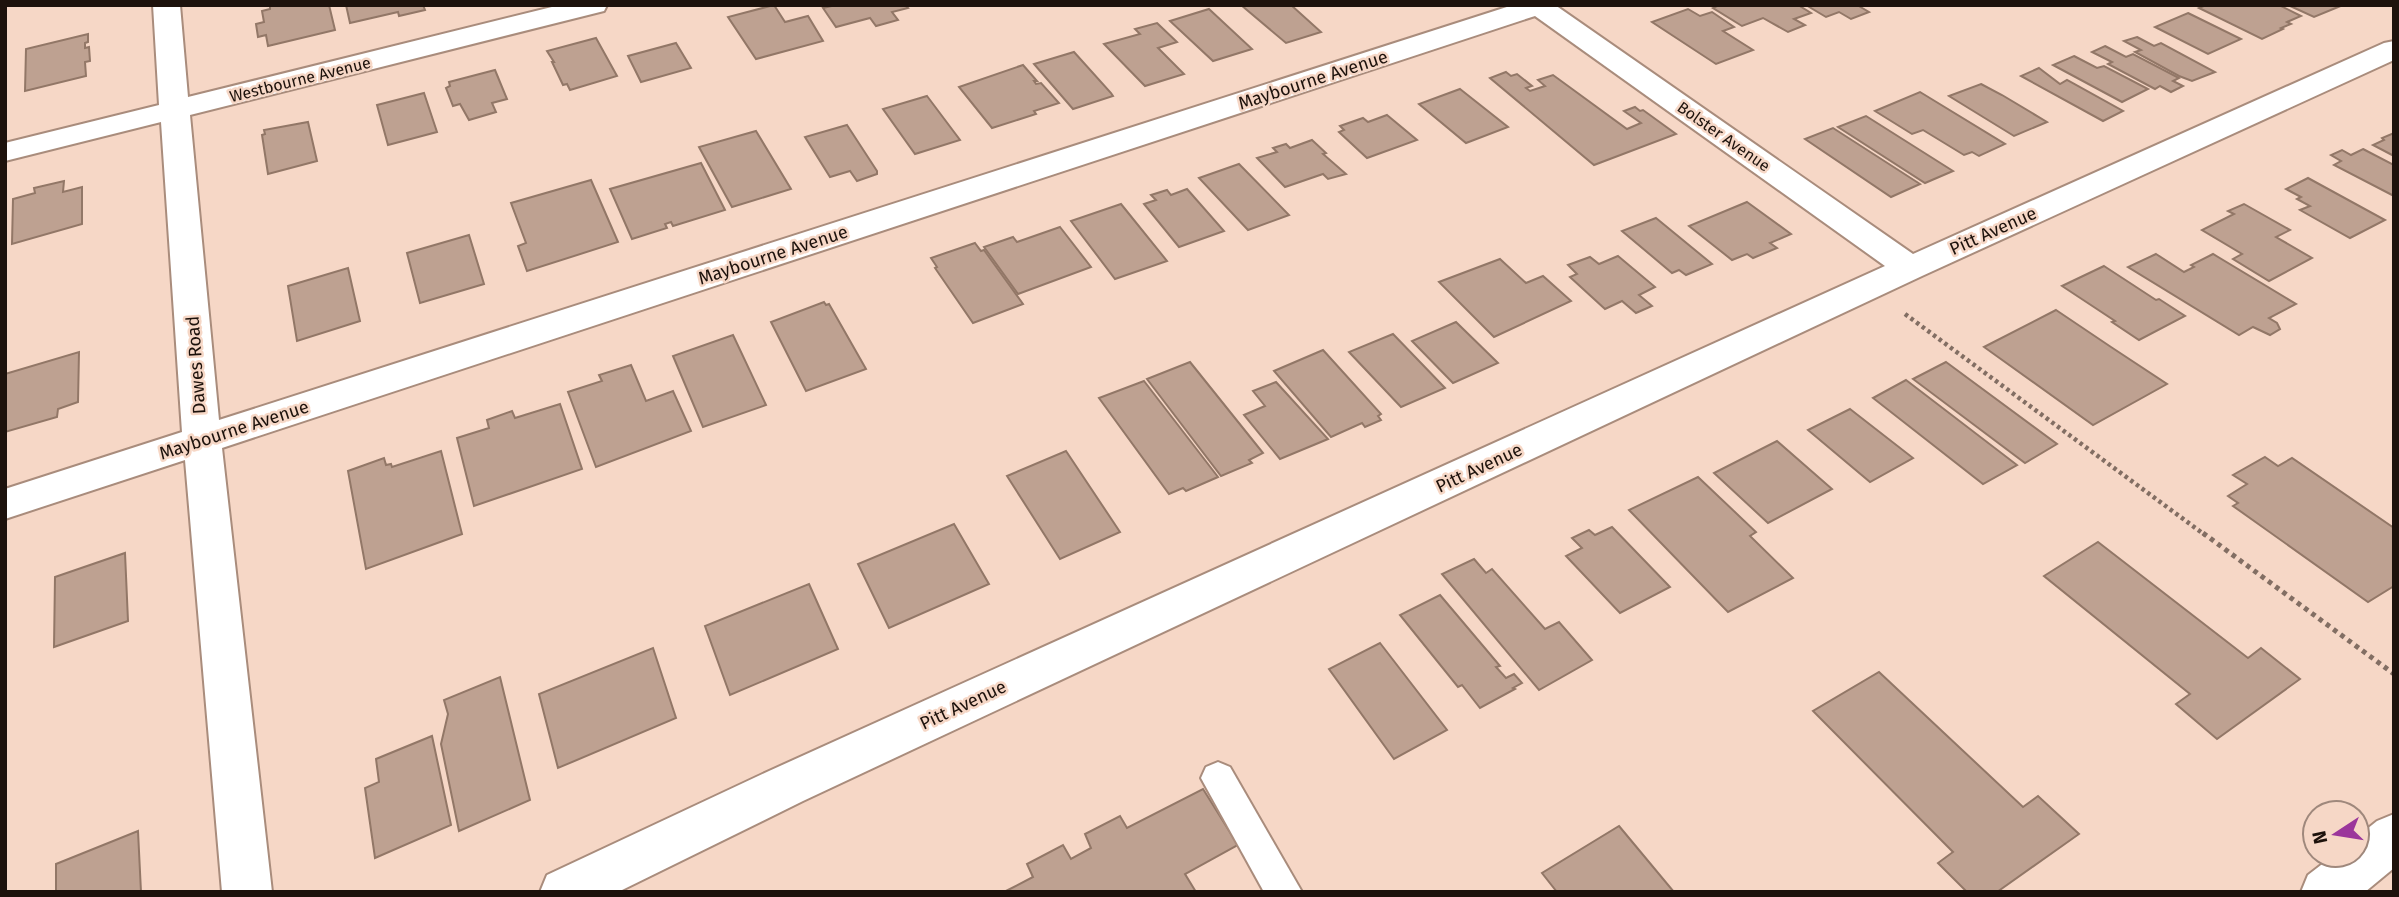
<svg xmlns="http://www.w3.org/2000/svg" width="2399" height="897" viewBox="0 0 2399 897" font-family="'Fira Sans',sans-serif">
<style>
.building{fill:#bea191;stroke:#927767;stroke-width:2}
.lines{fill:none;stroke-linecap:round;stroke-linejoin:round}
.lane-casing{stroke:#a98c7c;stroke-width:4}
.street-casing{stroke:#a98c7c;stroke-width:4}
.secondary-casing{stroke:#a98c7c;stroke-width:4}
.path-far1{stroke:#826e63;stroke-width:4.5;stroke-dasharray:3.5 3.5;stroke-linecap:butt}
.path{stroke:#826e63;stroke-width:5;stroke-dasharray:4.5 4.5;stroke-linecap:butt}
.lane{fill:#fff;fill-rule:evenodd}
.street{fill:#fff;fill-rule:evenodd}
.secondary{fill:#fff;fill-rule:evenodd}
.labels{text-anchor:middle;stroke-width:5;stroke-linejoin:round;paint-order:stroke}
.far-street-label{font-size:16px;fill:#1d120c;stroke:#f6d7c6}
.street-label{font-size:18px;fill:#1d120c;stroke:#f6d7c6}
</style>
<rect width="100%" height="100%" fill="#f6d7c6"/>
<g class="building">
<polygon points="329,5 335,30 268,46 266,35 258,37 256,24 264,22 262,11 270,9 270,6"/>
<polygon points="346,5 423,5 425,10 399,16 398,12 350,23"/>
<polygon points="774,5 785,22 808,16 823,41 756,59 728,17"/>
<polygon points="836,5 905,5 908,8 892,12 898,20 876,26 870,18 836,27 823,8"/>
<polygon points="1241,5 1291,5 1321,32 1286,43"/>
<polygon points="1719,5 1798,5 1811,13 1794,19 1805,25 1788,32 1763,18 1742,26 1713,8"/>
<polygon points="1806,5 1857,5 1869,12 1851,19 1839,12 1826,17"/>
<polygon points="2206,5 2279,5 2301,16 2287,22 2291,24 2281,28 2283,29 2262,39 2199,8"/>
<polygon points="2288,5 2343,5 2314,17"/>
<polygon points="1209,9 1252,49 1213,61 1170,21"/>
<polygon points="1688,9 1700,16 1712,12 1734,27 1723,31 1753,50 1716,64 1652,22"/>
<polygon points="2188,13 2241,39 2208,54 2155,27"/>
<polygon points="1157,23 1177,42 1158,48 1184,74 1145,86 1104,44 1140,34 1135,29"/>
<polygon points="88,34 88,42 85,43 85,48 89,47 90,61 85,62 86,76 25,91 26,49"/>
<polygon points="2137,37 2154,46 2161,43 2215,72 2192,81 2179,76 2135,52 2141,50 2124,41"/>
<polygon points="596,38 617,76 570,90 567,84 563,85 552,62 554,62 547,51"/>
<polygon points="676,43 691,68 641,82 628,56"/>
<polygon points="2105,46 2126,57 2133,54 2179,78 2173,81 2183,86 2171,92 2160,86 2155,89 2108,64 2112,62 2092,52"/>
<polygon points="1074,52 1111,93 1113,96 1073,109 1034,64"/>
<polygon points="2074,56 2097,68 2104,66 2148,89 2122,102 2053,65"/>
<polygon points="1023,65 1037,81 1034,81 1036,84 1041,83 1059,103 1034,111 1036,114 992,128 959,87"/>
<polygon points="2039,68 2060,84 2067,80 2123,111 2103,121 2021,76"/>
<polygon points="495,70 507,99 492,103 496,112 469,120 460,104 453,106 446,88 450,86 449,82"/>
<polygon points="1506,72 1511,76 1517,74 1532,86 1526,88 1530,91 1545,86 1538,80 1553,75 1627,129 1641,123 1624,111 1635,107 1640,111 1643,110 1676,134 1594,165 1490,78"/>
<polygon points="1981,84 2002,95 2047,122 2014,136 1949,96"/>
<polygon points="1460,89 1508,127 1466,143 1419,104"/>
<polygon points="1920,92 2005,144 1979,156 1972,152 1964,155 1923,130 1912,134 1875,111"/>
<polygon points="424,93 437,132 388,145 377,105"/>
<polygon points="927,96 960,140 915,154 883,109"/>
<polygon points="1387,115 1417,140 1367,158 1339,132 1344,130 1340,126 1363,118 1368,122"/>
<polygon points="1866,116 1953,171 1925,183 1838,127"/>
<polygon points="308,122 317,161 268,174 262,135 265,134 264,130"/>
<polygon points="847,125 877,171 877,174 857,181 850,171 830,177 805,137"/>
<polygon points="1833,128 1920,184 1891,197 1805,139"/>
<polygon points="756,131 791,189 732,207 699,147"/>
<polygon points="2394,133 2394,156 2373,145 2384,140 2382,138"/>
<polygon points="1312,140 1326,153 1323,154 1346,174 1328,179 1323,174 1285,187 1257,158 1277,152 1273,148 1286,144 1290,148"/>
<polygon points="2363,149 2394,165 2394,196 2334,165 2341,161 2331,155 2342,150 2351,155"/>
<polygon points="701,163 725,210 673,226 671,222 665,224 667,228 632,239 610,189"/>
<polygon points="1239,164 1289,215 1248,230 1199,178"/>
<polygon points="2308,178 2385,220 2350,238 2300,210 2310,206 2297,199 2301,197 2286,189"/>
<polygon points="591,180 618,242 527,271 518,246 526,243 511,203"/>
<polygon points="64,181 63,192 82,187 82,224 12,244 13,199 35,193 34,188"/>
<polygon points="1187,189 1224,231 1179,247 1144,204 1156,200 1151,195 1167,190 1171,195"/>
<polygon points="1747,202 1791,234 1770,243 1777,248 1753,258 1747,254 1732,260 1689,226"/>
<polygon points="1121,204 1167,261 1115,279 1071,221"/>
<polygon points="2244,204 2290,230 2276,237 2312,258 2269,281 2233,259 2242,254 2202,230 2234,214 2228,211"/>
<polygon points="1656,218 1712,264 1686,275 1679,270 1672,273 1622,231"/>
<polygon points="1060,227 1091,267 1018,294 984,247 1013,237 1017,242"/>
<polygon points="469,235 484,284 420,303 407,253"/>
<polygon points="975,243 981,251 984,250 1023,304 973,323 935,268 937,267 931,258"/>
<polygon points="2156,254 2184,272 2194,267 2191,265 2213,254 2296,304 2269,318 2277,323 2280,329 2270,335 2253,327 2239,335 2128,267"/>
<polygon points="1618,256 1655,287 1639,295 1652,306 1636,313 1622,301 1605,309 1570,277 1577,274 1568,265 1590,257 1599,264"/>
<polygon points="1500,259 1526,283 1543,276 1571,301 1494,337 1439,282"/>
<polygon points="2104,266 2156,300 2159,299 2185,316 2139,340 2112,322 2115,321 2062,286"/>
<polygon points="348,268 360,321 297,341 288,286"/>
<polygon points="824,302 826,305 829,304 866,369 806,391 771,322"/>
<polygon points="2056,310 2111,347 2167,384 2093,425 1984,347"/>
<polygon points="1456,322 1498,363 1453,383 1412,341"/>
<polygon points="1393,334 1445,388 1401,407 1349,352"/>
<polygon points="733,335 766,405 703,427 673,356"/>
<polygon points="1323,350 1381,414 1378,416 1381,420 1365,427 1362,423 1331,437 1274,371"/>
<polygon points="79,352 78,402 58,409 57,417 5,432 5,374"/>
<polygon points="1190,362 1263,453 1249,460 1252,463 1221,476 1147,379"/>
<polygon points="1946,362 2057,444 2025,463 1913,379"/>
<polygon points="631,365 646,401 673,391 691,431 596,467 568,392 602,381 599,375"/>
<polygon points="1906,380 2017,465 1983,484 1873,398"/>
<polygon points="1144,381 1218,477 1186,491 1183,488 1169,494 1099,398"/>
<polygon points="1276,382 1328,439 1280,459 1244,415 1265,406 1253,391"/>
<polygon points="560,404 582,469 474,506 457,438 489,428 487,420 512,411 515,418"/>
<polygon points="1850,409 1913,458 1870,482 1808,430"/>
<polygon points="1777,441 1832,489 1768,523 1714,473"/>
<polygon points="441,451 462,534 366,569 348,471 384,458 386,465 391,464 392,467"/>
<polygon points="1066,451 1120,532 1060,559 1007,476"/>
<polygon points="2265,457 2278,466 2292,458 2394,528 2394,586 2368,602 2233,506 2238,503 2228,496 2247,484 2233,475"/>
<polygon points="1698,477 1756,532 1750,536 1793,578 1728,612 1629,510"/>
<polygon points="954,524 989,584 889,628 858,564"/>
<polygon points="1612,527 1670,587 1620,613 1566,556 1582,548 1572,538 1589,530 1595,535"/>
<polygon points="2098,542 2248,658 2261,648 2300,679 2217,739 2176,704 2190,694 2044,576"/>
<polygon points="125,553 128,621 54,647 55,577"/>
<polygon points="1474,559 1486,573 1492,569 1545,629 1559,622 1592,660 1539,690 1442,574"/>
<polygon points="809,584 838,649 730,695 705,626"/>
<polygon points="1440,595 1500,666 1496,667 1506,678 1514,674 1522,683 1513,688 1515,689 1480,708 1462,685 1458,687 1400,615"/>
<polygon points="1380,643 1447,730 1394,759 1329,669"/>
<polygon points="653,648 676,718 558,768 539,694"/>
<polygon points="1879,672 2023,807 2038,796 2079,834 1997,892 1967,892 1938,863 1953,852 1813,711"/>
<polygon points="500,677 530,800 459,831 441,744 448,714 444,700"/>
<polygon points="432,736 451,825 375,858 365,788 379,782 376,759"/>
<polygon points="1203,789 1238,845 1185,874 1196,892 1004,892 1033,877 1027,864 1063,845 1071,859 1091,848 1085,834 1120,816 1127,828"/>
<polygon points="1619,826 1674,892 1557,892 1542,873"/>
<polygon points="138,831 141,892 56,892 56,864"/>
</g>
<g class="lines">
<defs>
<polygon id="lane" points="1218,762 1230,767 1302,892 1264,892 1201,778 1206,767"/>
<polygon id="street" points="153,5 180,5 188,97 560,5 607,5 604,11 190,115 219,420 1513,5 1555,5 1913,254 2384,43 2394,41 2394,60 1922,276 803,801 618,892 540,892 547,875 769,771 1885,266 1535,16 222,448 272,892 222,892 185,460 5,519 5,489 182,432 161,122 5,161 5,143 159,105"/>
<polygon id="secondary" points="2394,814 2394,868 2365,892 2301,892 2308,875 2334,855 2357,855 2357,837 2377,821"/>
</defs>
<use href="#lane" class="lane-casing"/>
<use href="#street" class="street-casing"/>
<use href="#secondary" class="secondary-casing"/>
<polyline class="path-far1" points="1905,314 2205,535"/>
<polyline class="path" points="2203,533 2394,674"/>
<use href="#lane" class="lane"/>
<use href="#street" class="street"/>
<use href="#secondary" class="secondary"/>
</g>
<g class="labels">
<g class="far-street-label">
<text transform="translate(300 79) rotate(-14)" y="6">Westbourne Avenue</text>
<text transform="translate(1724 136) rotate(35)" y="6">Bolster Avenue</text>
</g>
<g class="street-label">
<text transform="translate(1313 80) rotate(-18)" y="6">Maybourne Avenue</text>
<text transform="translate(1993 231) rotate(-24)" y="6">Pitt Avenue</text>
<text transform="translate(773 255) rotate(-18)" y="6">Maybourne Avenue</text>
<text transform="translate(196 365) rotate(-94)" y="6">Dawes Road</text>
<text transform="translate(234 430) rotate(-18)" y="6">Maybourne Avenue</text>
<text transform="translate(1479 468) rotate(-25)" y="6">Pitt Avenue</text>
<text transform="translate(963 705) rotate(-25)" y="6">Pitt Avenue</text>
</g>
</g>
<rect width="2399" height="897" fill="none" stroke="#1d120c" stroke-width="14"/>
<g transform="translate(2336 834) rotate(258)"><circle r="33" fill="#f6d7c6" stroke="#9f887c" stroke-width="2"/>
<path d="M0-5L12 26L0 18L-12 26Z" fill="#9b369b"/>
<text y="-10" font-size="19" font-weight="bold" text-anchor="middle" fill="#1d120c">N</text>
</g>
</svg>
